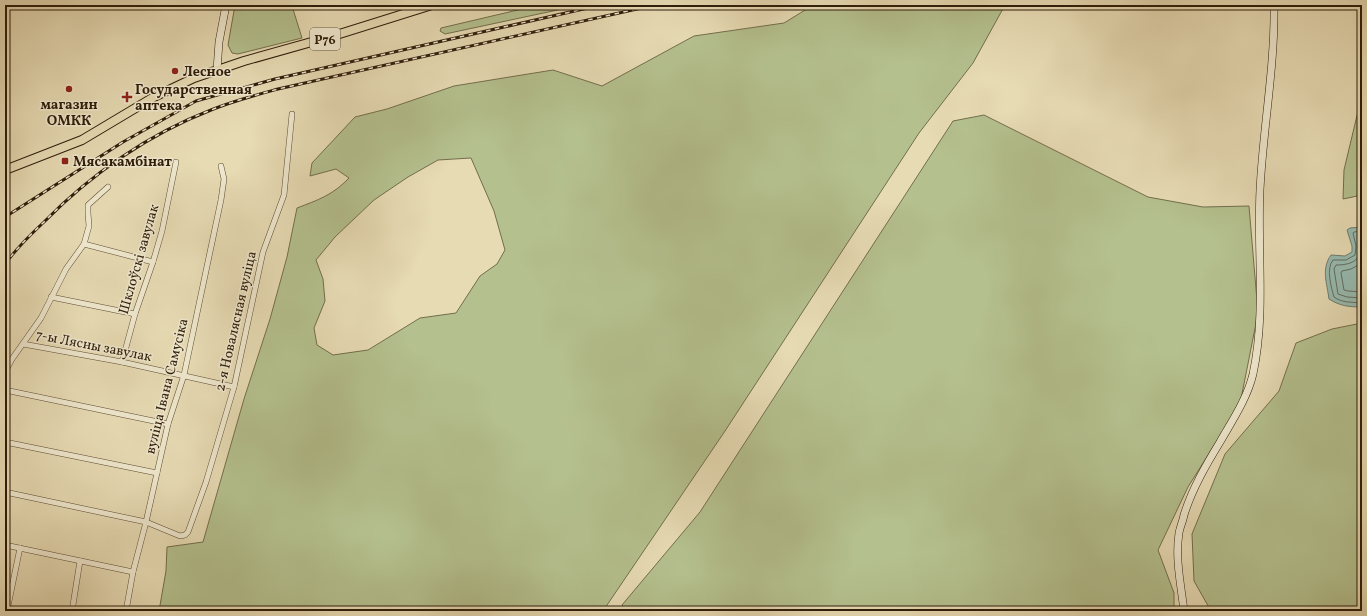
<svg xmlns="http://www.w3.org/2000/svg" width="1367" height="616" viewBox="0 0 1367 616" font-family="Vollkorn,serif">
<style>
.green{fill:#b4c08e;stroke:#726e4c;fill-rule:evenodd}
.water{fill:#97bbb1;stroke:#6d7c6e}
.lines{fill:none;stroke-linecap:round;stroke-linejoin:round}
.shore{stroke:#636c5e;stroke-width:1}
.street-casing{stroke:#5d4c34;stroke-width:6}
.secondary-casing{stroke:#2f1d0a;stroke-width:8}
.primary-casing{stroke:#2f1d0a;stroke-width:10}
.street{stroke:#efe8ce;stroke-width:5}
.secondary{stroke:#efe8ce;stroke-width:7}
.primary{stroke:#e7dbb4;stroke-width:8}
.rail-casing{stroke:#2f1d0a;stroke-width:3}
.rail{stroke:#efe8ce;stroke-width:1.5;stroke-dasharray:4.5;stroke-linecap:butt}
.poi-dot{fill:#8f2418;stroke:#efe8ce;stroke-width:1.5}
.labels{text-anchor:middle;stroke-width:3;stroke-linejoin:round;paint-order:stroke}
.shield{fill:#efe8ce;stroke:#695a45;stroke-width:1}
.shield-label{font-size:13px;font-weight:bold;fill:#2f1d0a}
.poi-label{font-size:14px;font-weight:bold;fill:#2f1d0a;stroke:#efe8ce;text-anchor:start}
.street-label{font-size:14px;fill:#2f1d0a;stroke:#efe8ce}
</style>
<rect width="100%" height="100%" fill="#e7dbb4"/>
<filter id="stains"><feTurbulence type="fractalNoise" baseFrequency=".005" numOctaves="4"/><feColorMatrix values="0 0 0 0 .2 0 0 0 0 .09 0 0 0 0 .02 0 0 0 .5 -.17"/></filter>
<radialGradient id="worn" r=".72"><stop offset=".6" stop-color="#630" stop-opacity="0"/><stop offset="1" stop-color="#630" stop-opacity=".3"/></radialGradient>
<g class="green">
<polygon points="235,5 293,5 292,6 302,38 238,54 232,53 228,45"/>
<polygon points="539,5 581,5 445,34 440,31 441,28"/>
<path d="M808 5H1005L973 63 919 133 725 431 603 611H159L166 571 167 547 203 542 244 399 270 319 287 257 297 208C318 200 333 195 349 178L336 169 310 176 312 163 355 117 387 109 454 86 553 70 602 86 694 36 784 23 810 7ZM471 158 494 211 505 250 497 264 480 276 456 313 420 318 368 350 333 355 317 345 314 328 325 301 323 279 316 260 335 237 374 200 408 177 438 160Z"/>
<polygon points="1362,99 1362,195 1343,199 1344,170 1360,103"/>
<polygon points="984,115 1148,197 1203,207 1249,206 1258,313 1240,404 1188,487 1158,550 1174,593 1174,611 627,611 622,605 700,512 953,121"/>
<polygon points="1362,323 1362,611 1211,611 1194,581 1192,534 1225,454 1279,391 1296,343 1332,329"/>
</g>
<path class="water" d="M1362 227V307C1349 307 1340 306 1329 299 1327 283 1321 269 1331 255L1345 256 1352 252V246L1347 230 1350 228Z"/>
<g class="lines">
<g class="shore">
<path d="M1362 231 1354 232 1353 233 1356 246 1355 255 1346 260H1333C1326 268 1331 287 1334 297 1342 303 1352 302 1362 303"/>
<path d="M1362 237 1359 238C1364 258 1355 265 1336 265L1334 269 1338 294 1347 297 1362 298"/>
<polyline points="1362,263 1351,269 1342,271 1341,273 1344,290 1348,291 1362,292"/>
</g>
<defs>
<g id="street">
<polyline points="84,244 153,262"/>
<polyline points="51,297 135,314"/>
<polyline points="23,344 122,362 234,387"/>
<polyline points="122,362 135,314 153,262 162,231 176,162"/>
<polyline points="5,372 12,359 41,318 66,269 84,244 89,226 88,213 88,205 108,187"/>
<polyline points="5,390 168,424"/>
<polyline points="5,442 157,473"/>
<polyline points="5,492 146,522 180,536 185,535 188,532 206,482 234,387 263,252 284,195 292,114"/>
<polyline points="5,545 133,572"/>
<polyline points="7,611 20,548"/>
<polyline points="72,611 80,561"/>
<polyline points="126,611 133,572 146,522 168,424 184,375 221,200 224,179 221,166"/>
</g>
<g id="secondary">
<polyline points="217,70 219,42 226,5"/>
<path d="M1184 611C1181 585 1175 559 1179 533 1180 527 1183 521 1184 515 1192 489 1206 465 1220 442 1232 421 1247 399 1253 374 1266 314 1257 251 1260 190 1263 128 1275 67 1274 5"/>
</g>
<polyline id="primary" points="5,170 82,140 154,97 194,78 244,61 333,36 432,5"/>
</defs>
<use href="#street" class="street-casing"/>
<use href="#secondary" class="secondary-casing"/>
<use href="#primary" class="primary-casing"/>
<use href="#street" class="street"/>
<use href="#secondary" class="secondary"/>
<use href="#primary" class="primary"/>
<defs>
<g id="rail">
<polyline points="5,217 123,142 196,101 275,79 601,5"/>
<path d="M5 264C16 249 30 235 44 222 91 174 149 134 211 110 233 101 256 95 278 89L655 5"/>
</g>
</defs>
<use href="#rail" class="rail-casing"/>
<use href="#rail" class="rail"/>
</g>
<g class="poi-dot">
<circle cx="175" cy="71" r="4"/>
<circle cx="69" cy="89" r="4"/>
<path d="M125 91h4v4h4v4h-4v4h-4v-4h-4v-4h4z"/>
<rect x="61" y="157" width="8" height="8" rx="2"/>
</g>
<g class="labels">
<rect class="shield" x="310" y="28" width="30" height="22" rx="3"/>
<g class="shield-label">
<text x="325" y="44">Р76</text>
</g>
<g class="poi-label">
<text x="183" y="76">Лесное</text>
<text x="135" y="94">Государственная<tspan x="135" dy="16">аптека</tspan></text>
<text x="69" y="109" text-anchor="middle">магазин<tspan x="69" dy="16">ОМКК</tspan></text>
<text x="73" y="166">Мясакамбінат</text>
</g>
<g class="street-label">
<text transform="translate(138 259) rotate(-74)" y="5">Шклоўскі завулак</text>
<text transform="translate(235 321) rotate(-77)" y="5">2-я Новалясная вуліца</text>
<text transform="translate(94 345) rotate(11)" y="5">7-ы Лясны завулак</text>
<text transform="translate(166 386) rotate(-76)" y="5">вуліца Івана Самусіка</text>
</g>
</g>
<rect width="1367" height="616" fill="none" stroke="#e7dbb4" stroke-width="20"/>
<rect x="6" y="6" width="1355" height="604" fill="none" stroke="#2f1d0a" stroke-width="2"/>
<rect x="10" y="10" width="1347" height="596" fill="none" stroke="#2f1d0a"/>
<rect width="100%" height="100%" filter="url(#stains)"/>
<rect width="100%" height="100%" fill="url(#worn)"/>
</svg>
